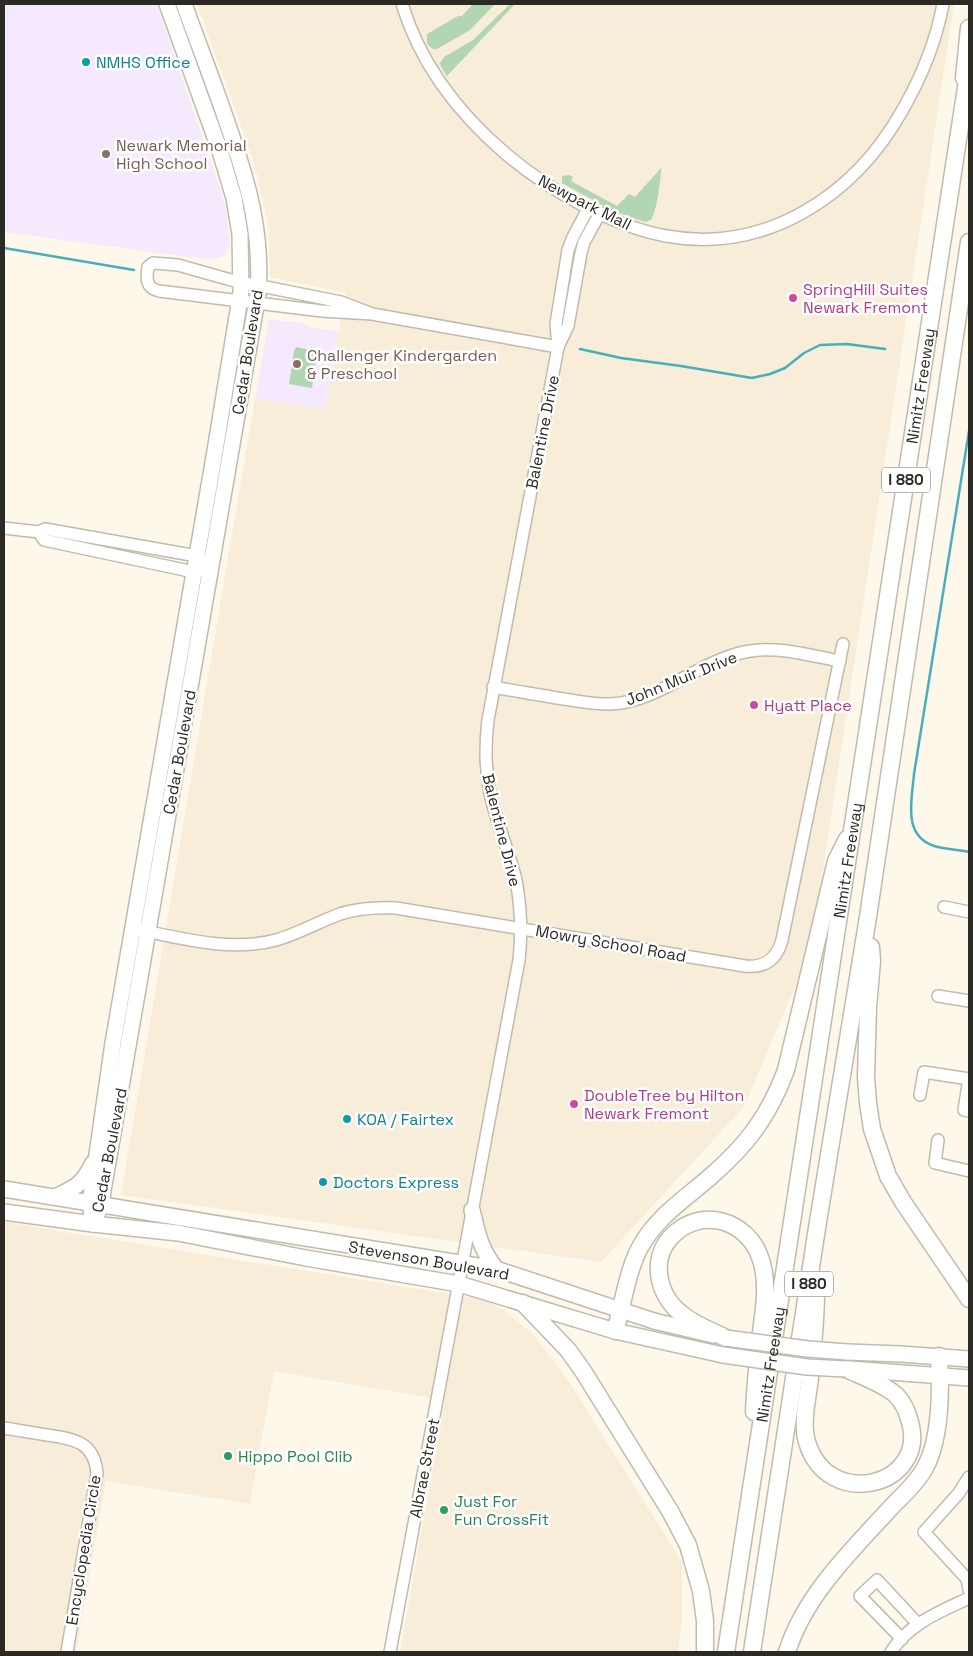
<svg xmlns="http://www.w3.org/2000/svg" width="973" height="1656" viewBox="0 0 973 1656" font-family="'Space Grotesk',sans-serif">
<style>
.built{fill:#f7edd8}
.education{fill:#f5e9fe}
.green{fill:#b2d5b4}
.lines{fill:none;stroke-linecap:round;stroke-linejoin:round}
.stream{stroke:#47aebe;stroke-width:2.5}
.minor-casing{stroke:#c1bbae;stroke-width:14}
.major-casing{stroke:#c1bbae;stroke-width:18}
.highway-casing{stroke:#c1bbae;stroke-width:19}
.minor{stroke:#fff;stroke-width:11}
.major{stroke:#fff;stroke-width:15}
.highway{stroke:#fff;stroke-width:16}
.major-bridge-casing{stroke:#c1bbae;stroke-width:18;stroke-linecap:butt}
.major-bridge{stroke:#fff;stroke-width:15}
.culture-dot{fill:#0f9aa8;stroke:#fff;stroke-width:2}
.education-dot{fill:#8d6e63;stroke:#fff;stroke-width:2}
.hotel-dot{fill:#d1479c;stroke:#fff;stroke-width:2}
.leisure-dot{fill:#2e9e5b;stroke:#fff;stroke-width:2}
.labels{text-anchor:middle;stroke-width:5;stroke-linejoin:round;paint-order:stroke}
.shield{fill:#fff;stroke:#6b6a66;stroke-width:1}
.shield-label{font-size:15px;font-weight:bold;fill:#2c2a25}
.culture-label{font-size:16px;fill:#0d838f;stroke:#fff;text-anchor:start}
.education-label{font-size:16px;fill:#785e54;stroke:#fff;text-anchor:start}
.street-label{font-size:16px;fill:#2c2a25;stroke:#fff}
.hotel-label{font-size:16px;fill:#b23c85;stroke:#fff;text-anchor:start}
.leisure-label{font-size:16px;fill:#27864d;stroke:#fff;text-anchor:start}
</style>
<rect width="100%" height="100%" fill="#fef8eb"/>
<g class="built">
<polygon points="197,4 954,4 811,949 744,1107 601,1262 121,1195 255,398 325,410 346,293 270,277 268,224 254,162"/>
<polygon points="4,1222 481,1299 504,1310 532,1333 566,1377 682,1562 682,1622 678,1652 400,1652 445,1400 274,1371 250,1504 106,1481 76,1652 4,1652"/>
</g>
<g class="education">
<polygon points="4,4 157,4 225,204 230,240 229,248 224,256 210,260 4,232"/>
<polygon points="269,319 304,323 310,327 339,331 325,410 255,398"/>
</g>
<g class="green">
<polygon points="473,4 495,4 470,30 437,49 433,49 427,44 427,34 458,16 462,16"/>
<polygon points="510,4 515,4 447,76 441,67 440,63 444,57 473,40"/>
<path d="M661 168C661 179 657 209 652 218 650 221 648 221 645 222L613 211 562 183V176L569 175 573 177 571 181 617 206 629 194 635 197Z"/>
<polygon points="296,347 317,351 312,388 289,384 294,351"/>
</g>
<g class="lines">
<g class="stream">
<polyline points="4,248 134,270"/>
<polyline points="580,349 621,358 681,366 752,378 770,374 785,368 804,353 820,345 847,344 885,349"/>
<path d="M969 431 914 774C912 800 902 835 934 846 945 849 958 850 969 852"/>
</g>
<defs>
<g id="minor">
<path d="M402 4C420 63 459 114 506 154 547 189 612 226 666 236 766 254 854 196 902 111 921 78 936 42 943 4"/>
<path d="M372 314 341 302 231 280 178 265 153 263 148 267C146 279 146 288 159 291L322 311 372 314 558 347"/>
<polyline points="558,347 556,324 568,250 573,237 589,207"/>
<polyline points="4,528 39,532 45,529 197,556 211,569"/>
<polyline points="39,532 44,540 194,572 202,570"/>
<path d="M493 687C514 691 535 694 557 698 578 701 599 706 621 703 666 696 704 658 750 651 780 646 811 656 840 661"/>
<polyline points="944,907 969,912"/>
<path d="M140 930C184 939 232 952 276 940 298 934 318 922 340 914 358 908 377 907 396 908L745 966C765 968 777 959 782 940L843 644"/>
<polyline points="938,996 969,1001"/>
<polyline points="969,1079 964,1110 969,1111"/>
<polyline points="920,1095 924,1072 969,1079"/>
<polyline points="938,1140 935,1163 969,1171"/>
<path d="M4 1428C18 1430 32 1433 47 1435 73 1439 94 1441 97 1473L67 1652"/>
<polyline points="969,1477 959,1493 924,1532 967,1579 969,1590"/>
<polyline points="902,1639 860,1596 877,1580 918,1624"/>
<path d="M390 1652 519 960C522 933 521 907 516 880 509 851 496 822 490 793 485 769 485 745 488 720L558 347 568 326 581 253 584 242 600 213"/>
<path d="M891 1652C908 1624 941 1611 969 1598"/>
</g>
<g id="major">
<polyline points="4,1189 496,1269 654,1321 713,1335"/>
<path d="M55 1197C76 1187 82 1185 93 1163"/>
<path d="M472 1210C478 1235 480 1248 496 1269"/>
<polyline points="4,1212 93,1224 178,1233 306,1258 459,1284 615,1331 723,1355"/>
<polyline points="93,1223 90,1203 113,1043 215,451 241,292 240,234 234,198 220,151 167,4"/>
<path d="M93 1224 101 1205 103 1191 258 294C263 224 244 170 221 105 209 71 196 37 184 4"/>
<polyline points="847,1352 901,1354 969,1359"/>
<polyline points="850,1369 969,1378"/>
</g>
<g id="highway">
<polyline points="964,78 969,28"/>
<polyline points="871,947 872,961 868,1007 866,1077 868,1103 872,1129 888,1176 903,1202 969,1299"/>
<path d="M816 1291C816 1320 813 1349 810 1378 808 1398 801 1422 807 1442 828 1512 928 1486 910 1422 907 1412 904 1403 896 1395 882 1383 863 1377 846 1369"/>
<polyline points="523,1303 568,1350 583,1371 670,1511 688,1545 701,1591 705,1621 705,1652"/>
<path d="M615 1331C623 1305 628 1266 642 1244 658 1216 686 1198 710 1177 747 1145 769 1116 786 1070L836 861 847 839"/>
<path d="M726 1338C712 1331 695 1325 683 1315 658 1297 649 1259 672 1236 701 1206 747 1220 760 1257 769 1281 764 1309 761 1332 758 1359 755 1385 754 1412"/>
<path id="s1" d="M726 1652 969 68"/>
<polyline points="752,1652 817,1228 868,917 969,242"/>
<path d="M787 1652C804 1598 847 1555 885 1514 898 1499 915 1486 925 1468 941 1438 941 1390 939 1356"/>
</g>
</defs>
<use href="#minor" class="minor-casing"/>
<use href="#major" class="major-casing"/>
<use href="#highway" class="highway-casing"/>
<use href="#minor" class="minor"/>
<use href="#major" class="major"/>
<use href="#highway" class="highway"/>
<defs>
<g id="major-bridge">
<polyline points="726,1338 808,1349 847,1352"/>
<polyline points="723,1355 807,1367 846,1369"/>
</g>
</defs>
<use href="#major-bridge" class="major-bridge-casing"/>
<use href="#major-bridge" class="major-bridge"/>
</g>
<g class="culture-dot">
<circle cx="86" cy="62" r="5"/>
<circle cx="347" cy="1119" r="5"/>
<circle cx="323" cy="1182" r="5"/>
</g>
<g class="education-dot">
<circle cx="106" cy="154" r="5"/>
<circle cx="297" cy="364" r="5"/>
</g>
<g class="hotel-dot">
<circle cx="793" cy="298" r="5"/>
<circle cx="754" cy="705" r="5"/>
<circle cx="574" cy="1104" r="5"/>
</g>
<g class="leisure-dot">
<circle cx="228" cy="1456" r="5"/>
<circle cx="444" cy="1510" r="5"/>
</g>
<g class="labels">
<g class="shield">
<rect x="882" y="467.5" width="48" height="25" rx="4"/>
<rect x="785" y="1271.5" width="48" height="25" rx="4"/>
</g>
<g class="shield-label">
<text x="906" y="485">I 880</text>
<text x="809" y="1289">I 880</text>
</g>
<g class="culture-label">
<text x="96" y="68">NMHS Office</text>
<text x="357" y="1125">KOA / Fairtex</text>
<text x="333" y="1188">Doctors Express</text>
</g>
<g class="education-label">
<text x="116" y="151">Newark Memorial<tspan x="116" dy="18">High School</tspan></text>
<text x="307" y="361">Challenger Kindergarden<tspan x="307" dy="18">&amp; Preschool</tspan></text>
</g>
<g class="street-label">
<text transform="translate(585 202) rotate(27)" y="6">Newpark Mall</text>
<text transform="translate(247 352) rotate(-81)" y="6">Cedar Boulevard</text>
<text dy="6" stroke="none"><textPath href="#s1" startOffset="1281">Nimitz Freeway</textPath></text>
<text transform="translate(542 432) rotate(-79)" y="6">Balentine Drive</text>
<text transform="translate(681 678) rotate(-22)" y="6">John Muir Drive</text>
<text transform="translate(179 752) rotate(-80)" y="6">Cedar Boulevard</text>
<text transform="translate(502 830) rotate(76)" y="6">Balentine Drive</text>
<text dy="6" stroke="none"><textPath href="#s1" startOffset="801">Nimitz Freeway</textPath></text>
<text transform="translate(611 943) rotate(10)" y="6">Mowry School Road</text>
<text transform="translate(109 1150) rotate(-79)" y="6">Cedar Boulevard</text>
<text transform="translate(429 1260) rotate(10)" y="6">Stevenson Boulevard</text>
<text dy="6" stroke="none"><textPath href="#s1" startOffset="291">Nimitz Freeway</textPath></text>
<text transform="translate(424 1468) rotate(-79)" y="6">Albrae Street</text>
<text transform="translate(83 1550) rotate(-81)" y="6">Encyclopedia Circle</text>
</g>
<g class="hotel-label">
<text x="803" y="295">SpringHill Suites<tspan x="803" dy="18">Newark Fremont</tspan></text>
<text x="764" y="711">Hyatt Place</text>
<text x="584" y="1101">DoubleTree by Hilton<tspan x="584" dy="18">Newark Fremont</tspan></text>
</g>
<g class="leisure-label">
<text x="238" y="1462">Hippo Pool Clib</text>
<text x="454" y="1507">Just For<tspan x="454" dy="18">Fun CrossFit</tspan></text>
</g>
</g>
<rect width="973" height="1656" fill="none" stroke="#2c2a25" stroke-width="10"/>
</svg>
